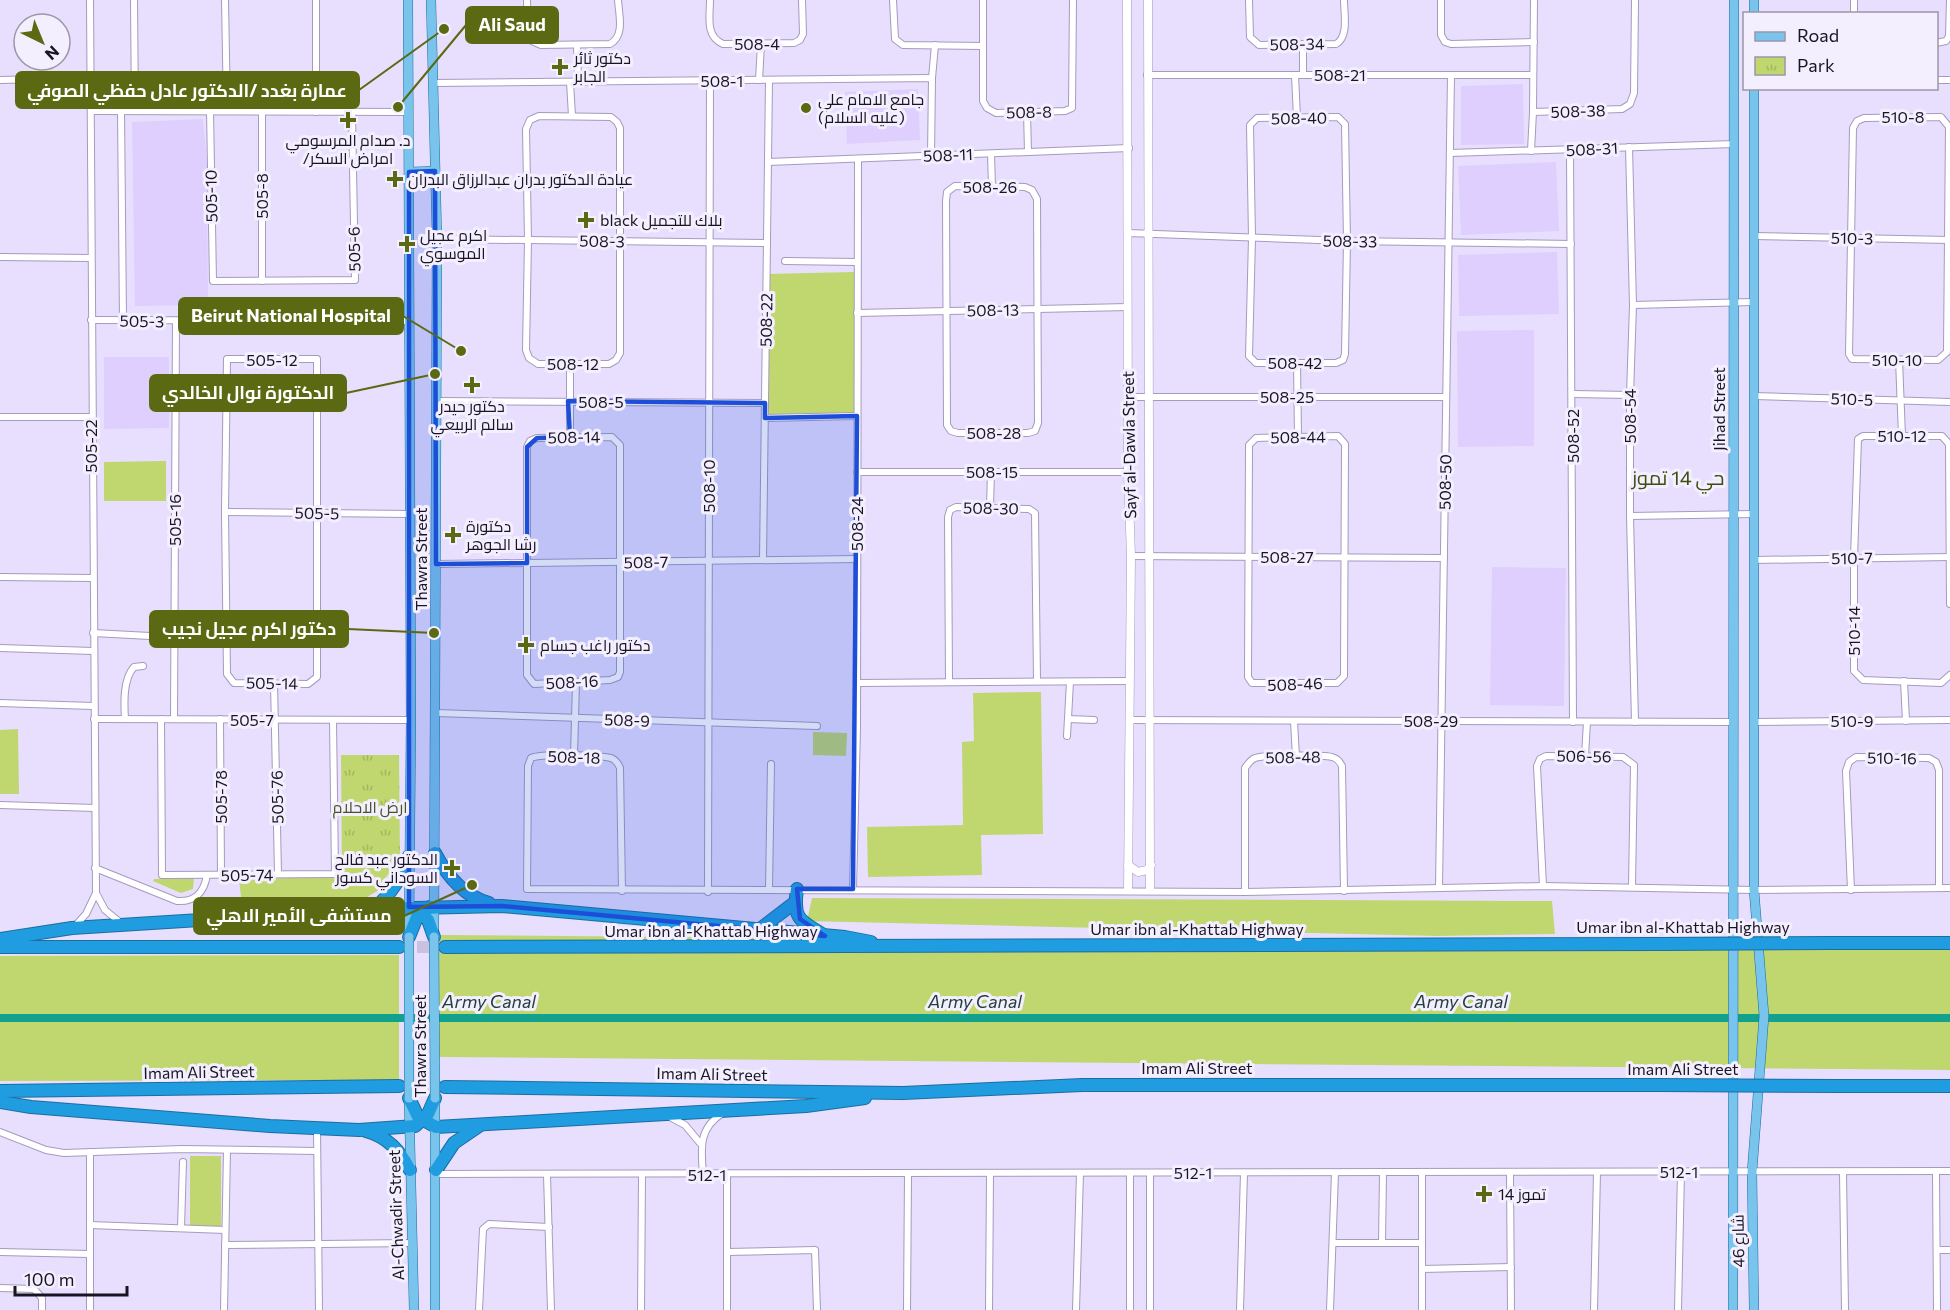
<svg xmlns="http://www.w3.org/2000/svg" width="1950" height="1310" viewBox="0 0 1950 1310" font-family="Commissioner,Cairo,sans-serif">
<style>
.built{fill:#decffe}
.green{fill:#c0d66f}
.park{fill:url(#park-tufts)}
.lines{fill:none;stroke-linecap:round;stroke-linejoin:round}
.canal{stroke:#12a18d;stroke-width:8}
.motorway-tunnel{stroke:#c9c1dd;stroke-width:12;stroke-dasharray:12 6;stroke-linecap:butt}
.minor-casing{stroke:#a69abf;stroke-width:8}
.tertiary-casing{stroke:#a69abf;stroke-width:9}
.primary-casing{stroke:#1d6d9e;stroke-width:10}
.motorway-casing{stroke:#1d6d9e;stroke-width:14}
.minor{stroke:#fff;stroke-width:6}
.tertiary{stroke:#fff;stroke-width:8}
.primary{stroke:#79c4ec;stroke-width:9}
.motorway{stroke:#1f9de0;stroke-width:12}
.primary-bridge-casing{stroke:#1d6d9e;stroke-width:10;stroke-linecap:butt}
.motorway-bridge-casing{stroke:#1d6d9e;stroke-width:14;stroke-linecap:butt}
.primary-bridge{stroke:#79c4ec;stroke-width:9}
.motorway-bridge{stroke:#1f9de0;stroke-width:12}
.marked{fill:#1d4ed8;fill-opacity:0.2;stroke:#1d4ed8;stroke-width:4.5;stroke-linejoin:round}
.poi-dot{fill:#5a6912;stroke:#f3efff;stroke-width:2}
.labels{text-anchor:middle;stroke-width:6;stroke-linejoin:round;paint-order:stroke}
.street-label{font-size:16px;fill:#191422;stroke:#f3efff}
.poi-label{font-size:16px;fill:#191422;stroke:#f3efff;text-anchor:start}
.park-label{font-size:16px;fill:#4a5326;stroke:#f3efff}
.water-label{font-size:18px;font-style:italic;fill:#243f39;stroke:#f3efff}
.quarter-label{font-size:20px;fill:#414c13;stroke:#f3efff}
.leader{fill:none;stroke:#5a6912;stroke-width:2}
.callout-dot{fill:#5a6912;stroke:#f3efff;stroke-width:2}
.callout{fill:#5a6912;stroke:#5a6912;stroke-width:2}
.callout-label{font-size:18px;text-anchor:middle;font-weight:bold;fill:#fff}
</style>
<defs>
<pattern id="park-tufts" width="24" height="20" patternUnits="userSpaceOnUse" patternTransform="scale(1.5)"><rect width="24" height="20" fill="#c0d66f"/><path d="M3 7l-1-3M5 7V3M7 7l1-3M15 17l-1-3M17 17v-4M19 17l1-3" fill="none" stroke="#a4b760"/></pattern>
</defs>
<rect width="100%" height="100%" fill="#e8dffe"/>
<g class="built">
<polygon points="1523,84 1524,144 1461,145 1461,86"/>
<polygon points="918,89 920,140 847,144 845,92"/>
<polygon points="203,119 207,164 208,305 135,306 132,122"/>
<polygon points="1556,162 1559,231 1461,235 1458,166"/>
<polygon points="1557,252 1559,314 1459,316 1458,255"/>
<polygon points="1534,330 1534,446 1458,447 1457,331"/>
<polygon points="104,357 169,357 169,428 104,429"/>
<polygon points="1492,567 1566,568 1564,706 1490,705"/>
</g>
<g class="green">
<polygon points="854,272 857,416 765,418 766,274"/>
<polygon points="166,461 166,501 104,501 104,462"/>
<polygon points="1041,692 1043,834 981,835 982,875 868,877 867,827 963,825 962,742 974,741 973,693"/>
<polygon points="18,729 19,794 0,794 0,730"/>
<polygon points="813,732 847,733 846,756 813,755"/>
<polygon points="342,877 385,878 384,887 362,900 242,906 239,879"/>
<polygon points="194,878 193,889 181,893 153,881 154,879"/>
<polygon points="812,898 1552,901 1555,934 1437,936 807,921"/>
<polygon points="439,935 1950,948 1950,1070 439,1057"/>
<polygon points="399,955 399,1080 0,1081 0,956"/>
<rect x="190" y="1156" width="31" height="71"/>
</g>
<polygon class="park" points="341,755 399,755 400,862 385,878 342,877"/>
<g class="lines">
<polyline class="canal" points="0,1018 1950,1018"/>
<g class="motorway-tunnel">
<polyline points="399,947 445,947"/>
<polyline points="399,1086 445,1087"/>
</g>
<defs>
<g id="minor">
<polyline points="134,0 135,111"/>
<polyline points="225,0 227,111"/>
<polyline points="316,0 316,112"/>
<path d="M527 0 528 33 532 41 541 45 610 44C625 36 619 15 618 0"/>
<path d="M710 0C710 17 705 36 723 44L794 43 800 40 803 34 802 0"/>
<polyline points="893,0 895,39 903,45 982,46"/>
<polyline points="983,0 983,101 987,108 996,113 1065,111 1072,108 1073,0"/>
<path d="M1249 0 1250 37 1259 45 1336 44C1349 37 1344 14 1344 0"/>
<polyline points="1441,0 1441,35 1445,42 1451,44 1534,42"/>
<polyline points="1534,0 1533,112 1622,109 1630,104 1634,93 1635,0"/>
<polyline points="1854,0 1854,14"/>
<polyline points="1936,43 1946,41 1949,36 1950,0"/>
<polyline points="1303,44 1303,75"/>
<polyline points="577,45 578,82"/>
<polyline points="1147,75 1532,75"/>
<polyline points="1295,75 1297,118"/>
<polyline points="932,78 935,45"/>
<polyline points="0,80 91,78"/>
<polyline points="759,80 761,44"/>
<polyline points="1936,80 1950,80"/>
<polyline points="570,82 572,116"/>
<polyline points="433,83 932,78 931,156"/>
<polyline points="92,111 408,112"/>
<polyline points="121,111 123,320"/>
<polyline points="210,111 213,281 355,280 352,112"/>
<polyline points="1027,112 1028,152"/>
<polygon points="539,116 611,117 617,122 620,128 620,353 616,360 609,364 538,364 529,358 526,350 528,240 526,129 530,120"/>
<polygon points="1338,117 1345,124 1347,241 1345,354 1343,360 1336,363 1256,363 1249,356 1252,238 1250,125 1257,118"/>
<polygon points="1941,117 1949,127 1947,352 1938,360 1852,359 1849,354 1853,128 1857,121 1864,118"/>
<polyline points="1629,147 1633,305 1630,395 1630,516 1635,722"/>
<polyline points="1570,150 1573,722"/>
<polyline points="1531,151 1533,112"/>
<polyline points="1450,153 1734,144"/>
<polyline points="991,154 992,187"/>
<polyline points="768,162 1129,148"/>
<polygon points="955,186 1025,187 1032,190 1037,199 1038,423 1035,431 1028,433 958,433 951,431 947,425 946,201 947,192"/>
<polyline points="1128,233 1347,241 1571,244"/>
<polyline points="1754,236 1949,240"/>
<polyline points="437,239 767,243"/>
<polyline points="0,257 91,258"/>
<polyline points="785,261 857,262"/>
<polyline points="262,281 262,111"/>
<polyline points="1633,305 1753,302"/>
<polyline points="857,313 1128,307"/>
<polyline points="91,320 410,321"/>
<polygon points="227,359 317,359 317,677 308,684 234,683 227,674 225,512"/>
<polyline points="1899,360 1902,436"/>
<polyline points="1297,363 1298,437"/>
<polyline points="570,364 570,437"/>
<polyline points="1573,394 1630,395"/>
<polyline points="1754,396 1950,402"/>
<polyline points="1128,397 1446,397"/>
<polyline points="436,401 765,403"/>
<polyline points="0,417 91,417"/>
<polyline points="765,418 857,416"/>
<polygon points="1338,436 1345,444 1344,676 1337,683 1252,683 1248,677 1249,445 1256,438"/>
<polygon points="612,437 620,445 620,672 618,677 610,680 534,684 527,675 527,447 530,441 537,438"/>
<polyline points="857,472 1128,472"/>
<polyline points="990,507 991,472"/>
<polyline points="225,512 409,514"/>
<polyline points="1630,516 1754,514"/>
<polyline points="1131,556 1444,558"/>
<polyline points="763,560 769,80"/>
<polyline points="1754,560 1950,557"/>
<polyline points="436,564 857,559"/>
<polyline points="0,577 92,578"/>
<polyline points="1950,604 1949,444 1942,436 1863,436 1858,439 1854,558 1854,671 1863,680 1941,683 1950,675"/>
<polyline points="93,633 150,636"/>
<polyline points="0,648 93,651"/>
<polyline points="1904,681 1906,721"/>
<polyline points="949,682 948,517 950,510 956,507 1029,509 1035,513 1037,681"/>
<polyline points="274,683 278,874"/>
<polyline points="857,683 1129,681"/>
<polyline points="0,703 93,706"/>
<polyline points="436,713 817,726"/>
<polyline points="94,719 411,720"/>
<path d="M125 719C124 703 123 679 134 667L143 666"/>
<polyline points="161,719 162,875 335,874 333,720"/>
<polyline points="174,719 176,321"/>
<polyline points="220,719 221,875"/>
<polyline points="1068,719 1094,720"/>
<polyline points="1129,720 1734,722"/>
<polyline points="1294,721 1296,757"/>
<polyline points="1754,722 1950,720"/>
<polyline points="1067,736 1070,682"/>
<polyline points="574,756 576,682"/>
<polyline points="1585,756 1587,722"/>
<polyline points="0,805 95,808"/>
<path d="M95 868 177 901C195 902 204 893 207 875"/>
<polyline points="1543,886 1537,766 1540,759 1546,756 1623,757 1634,765 1632,886"/>
<polyline points="1439,888 1451,75"/>
<polyline points="769,889 771,764"/>
<polyline points="853,889 857,728 858,159"/>
<polyline points="1851,890 1846,771 1849,762 1856,757 1929,758 1936,762 1939,770 1939,888"/>
<path d="M622 891 620 768C618 763 616 760 611 758 597 755 543 753 531 758L528 766 527 889 1245 892 1543 886 1754 890 1950 888"/>
<polyline points="708,892 710,81"/>
<path d="M1245 892V768C1248 764 1250 760 1255 758 1264 755 1322 755 1332 757 1338 759 1339 761 1342 766L1344 891"/>
<polyline points="96,893 105,910 122,924"/>
<polyline points="75,926 86,914 96,893 90,0"/>
<polyline points="670,1117 685,1125 700,1143"/>
<polyline points="317,1129 319,1310"/>
<polyline points="0,1132 46,1150 64,1153 182,1149 317,1151"/>
<polyline points="1843,1172 1845,1310"/>
<polyline points="1936,1172 1937,1310"/>
<polyline points="1130,1173 1130,1310"/>
<polyline points="1422,1173 1422,1310"/>
<polyline points="1510,1173 1511,1310"/>
<polyline points="436,1174 1950,1171"/>
<polyline points="547,1175 551,1310"/>
<path d="M703 1175C701 1149 698 1128 723 1113"/>
<polyline points="90,1225 225,1230"/>
<polyline points="181,1228 183,1162"/>
<polyline points="1333,1243 1422,1243"/>
<polyline points="1382,1243 1383,1173"/>
<polyline points="225,1245 413,1243"/>
<polyline points="1937,1250 1950,1250"/>
<polyline points="0,1252 90,1254"/>
<polyline points="727,1252 815,1250 817,1310"/>
<polyline points="1422,1269 1511,1267"/>
<polyline points="0,1288 34,1289 42,1298 42,1310"/>
<polyline points="90,1310 90,1152"/>
<polyline points="224,1310 227,1150"/>
<polyline points="479,1310 483,1229 489,1224 549,1227"/>
<polyline points="641,1310 642,1175"/>
<polyline points="727,1310 727,1174"/>
<polyline points="907,1310 908,1174"/>
<polyline points="989,1310 990,1174"/>
<polyline points="1076,1310 1080,1173"/>
<polyline points="1150,1310 1150,1173"/>
<polyline points="1240,1310 1244,1173"/>
<polyline points="1330,1310 1335,1173"/>
<polyline points="1594,1310 1597,1172"/>
<polyline points="1678,1310 1681,1172"/>
</g>
<g id="tertiary">
<polyline points="1127,0 1128,472 1131,556 1128,890"/>
<polyline points="1148,0 1150,890"/>
<polyline points="1128,865 1138,872 1147,870 1151,865"/>
</g>
<g id="primary">
<polyline points="408,0 411,720 409,931"/>
<polyline points="431,0 437,239 434,928"/>
<polyline points="1754,14 1754,0"/>
<polyline points="409,172 435,171"/>
<polyline points="409,1100 414,1310"/>
<polyline points="435,1101 435,1310"/>
<polyline points="1733,1310 1734,0"/>
<polyline points="1754,1310 1752,1172 1764,1016 1754,890 1754,88"/>
</g>
<g id="motorway">
<path d="M435 853C447 876 463 896 489 903"/>
<path d="M797 889C793 917 798 920 822 934"/>
<path d="M374 909C392 893 401 878 409 856"/>
<polyline points="416,909 428,920 434,937"/>
<polyline points="760,929 794,903"/>
<polyline points="409,937 417,917 430,907"/>
<polyline points="0,939 72,928 374,909 502,906 845,937 871,942"/>
<polyline points="1829,943 1950,943"/>
<polyline points="0,947 399,947"/>
<polyline points="445,947 1663,944"/>
<polyline points="1837,1086 1950,1086"/>
<polyline points="445,1087 903,1093 1082,1085 1658,1085"/>
<polyline points="0,1091 399,1086"/>
<polyline points="409,1098 418,1117 436,1127 806,1106 865,1098"/>
<polyline points="0,1102 31,1107 270,1126 359,1130 415,1126 428,1114 435,1098"/>
<path d="M366 1131C388 1137 400 1151 410 1170"/>
<polyline points="436,1170 454,1143 479,1126"/>
</g>
</defs>
<use href="#minor" class="minor-casing"/>
<use href="#tertiary" class="tertiary-casing"/>
<use href="#primary" class="primary-casing"/>
<use href="#motorway" class="motorway-casing"/>
<use href="#minor" class="minor"/>
<use href="#tertiary" class="tertiary"/>
<use href="#primary" class="primary"/>
<use href="#motorway" class="motorway"/>
<defs>
<g id="primary-bridge">
<polyline points="434,937 435,1098"/>
<polyline points="409,1098 409,937"/>
</g>
<g id="motorway-bridge">
<polyline points="1663,944 1829,943"/>
<polyline points="1658,1085 1837,1086"/>
</g>
</defs>
<use href="#primary-bridge" class="primary-bridge-casing"/>
<use href="#motorway-bridge" class="motorway-bridge-casing"/>
<use href="#primary-bridge" class="primary-bridge"/>
<use href="#motorway-bridge" class="motorway-bridge"/>
</g>
<path class="marked" d="M435 171 436 564 527 563V447L537 438 570 437 568 401 765 403V418L857 416 853 889H797L800 919 825 936 502 906 409 907V172Z"/>
<g class="poi-dot">
<path d="M557 58h6v6h6v6h-6v6h-6v-6h-6v-6h6z"/>
<circle cx="806" cy="108" r="6"/>
<path d="M345 111h6v6h6v6h-6v6h-6v-6h-6v-6h6z"/>
<path d="M392 170h6v6h6v6h-6v6h-6v-6h-6v-6h6z"/>
<path d="M583 211h6v6h6v6h-6v6h-6v-6h-6v-6h6z"/>
<path d="M404 235h6v6h6v6h-6v6h-6v-6h-6v-6h6z"/>
<path d="M469 376h6v6h6v6h-6v6h-6v-6h-6v-6h6z"/>
<path d="M450 526h6v6h6v6h-6v6h-6v-6h-6v-6h6z"/>
<path d="M523 636h6v6h6v6h-6v6h-6v-6h-6v-6h6z"/>
<path d="M449 859h6v6h6v6h-6v6h-6v-6h-6v-6h6z"/>
<path d="M1481 1185h6v6h6v6h-6v6h-6v-6h-6v-6h6z"/>
</g>
<g class="labels">
<g class="street-label">
<text x="757" y="50">508-4</text>
<text transform="translate(1297 44) rotate(-1)" y="6">508-34</text>
<text x="1340" y="81">508-21</text>
<text x="722" y="87">508-1</text>
<text transform="translate(1578 111) rotate(-2)" y="6">508-38</text>
<text transform="translate(1029 112) rotate(-1)" y="6">508-8</text>
<text x="1903" y="123">510-8</text>
<text transform="translate(1299 118) rotate(-1)" y="6">508-40</text>
<text transform="translate(1592 149) rotate(-3)" y="6">508-31</text>
<text transform="translate(948 155) rotate(-2)" y="6">508-11</text>
<text x="990" y="193">508-26</text>
<text transform="translate(211 196) rotate(-91)" y="6">505-10</text>
<text transform="translate(262 196) rotate(-90)" y="6">505-8</text>
<text transform="translate(1852 238) rotate(1)" y="6">510-3</text>
<text transform="translate(602 241) rotate(1)" y="6">508-3</text>
<text transform="translate(1350 241) rotate(1)" y="6">508-33</text>
<text transform="translate(354 249) rotate(-91)" y="6">505-6</text>
<text transform="translate(993 310) rotate(-1)" y="6">508-13</text>
<text transform="translate(766 320) rotate(-89)" y="6">508-22</text>
<text transform="translate(142 321) rotate(1)" y="6">505-3</text>
<text x="272" y="366">505-12</text>
<text x="1897" y="366">510-10</text>
<text x="1295" y="369">508-42</text>
<text x="573" y="370">508-12</text>
<text x="1287" y="403">508-25</text>
<text transform="translate(1852 399) rotate(2)" y="6">510-5</text>
<text x="601" y="408">508-5</text>
<text transform="translate(1719 409) rotate(-90)" y="6">Jihad Street</text>
<text transform="translate(1630 416) rotate(-90)" y="6">508-54</text>
<text x="994" y="439">508-28</text>
<text transform="translate(1573 436) rotate(-90)" y="6">508-52</text>
<text x="1902" y="442">510-12</text>
<text transform="translate(574 437) rotate(-1)" y="6">508-14</text>
<text transform="translate(1298 437) rotate(-1)" y="6">508-44</text>
<text transform="translate(1129 445) rotate(-91)" y="6">Sayf al-Dawla Street</text>
<text transform="translate(91 446) rotate(-90)" y="6">505-22</text>
<text x="992" y="478">508-15</text>
<text transform="translate(1445 482) rotate(-89)" y="6">508-50</text>
<text transform="translate(709 486) rotate(-90)" y="6">508-10</text>
<text transform="translate(991 508) rotate(1)" y="6">508-30</text>
<text transform="translate(317 513) rotate(1)" y="6">505-5</text>
<text transform="translate(175 520) rotate(-90)" y="6">505-16</text>
<text transform="translate(857 524) rotate(-90)" y="6">508-24</text>
<text x="1287" y="563">508-27</text>
<text transform="translate(1852 558) rotate(-1)" y="6">510-7</text>
<text transform="translate(421 559) rotate(-90)" y="6">Thawra Street</text>
<text transform="translate(646 562) rotate(-1)" y="6">508-7</text>
<text transform="translate(1854 631) rotate(-90)" y="6">510-14</text>
<text transform="translate(572 682) rotate(-3)" y="6">508-16</text>
<text transform="translate(272 683) rotate(1)" y="6">505-14</text>
<text transform="translate(1295 684) rotate(-2)" y="6">508-46</text>
<text x="252" y="726">505-7</text>
<text transform="translate(627 720) rotate(2)" y="6">508-9</text>
<text x="1431" y="727">508-29</text>
<text x="1852" y="727">510-9</text>
<text transform="translate(1584 756) rotate(1)" y="6">506-56</text>
<text transform="translate(574 757) rotate(2)" y="6">508-18</text>
<text transform="translate(1293 757) rotate(-1)" y="6">508-48</text>
<text transform="translate(1892 758) rotate(1)" y="6">510-16</text>
<text transform="translate(221 797) rotate(-90)" y="6">505-78</text>
<text transform="translate(277 797) rotate(-91)" y="6">505-76</text>
<text transform="translate(247 875) rotate(-1)" y="6">505-74</text>
<text x="1683" y="933">Umar ibn al-Khattab Highway</text>
<text x="1197" y="935">Umar ibn al-Khattab Highway</text>
<text x="711" y="937">Umar ibn al-Khattab Highway</text>
<text transform="translate(420 1046) rotate(-90)" y="6">Thawra Street</text>
<text x="1197" y="1074">Imam Ali Street</text>
<text x="1683" y="1075">Imam Ali Street</text>
<text transform="translate(199 1072) rotate(-1)" y="6">Imam Ali Street</text>
<text transform="translate(712 1074) rotate(1)" y="6">Imam Ali Street</text>
<text x="1679" y="1178">512-1</text>
<text x="1193" y="1179">512-1</text>
<text x="707" y="1181">512-1</text>
<text transform="translate(396 1215) rotate(-92)" y="6">Al-Chwadir Street</text>
<text transform="translate(1738 1241) rotate(-91)" y="6">شارع 46</text>
</g>
<g class="poi-label">
<text x="574" y="64">دكتور ثائر<tspan x="574" dy="18">الجابر</tspan></text>
<text x="818" y="105">جامع الامام علي<tspan x="818" dy="18">(عليه السلام)</tspan></text>
<text x="348" y="146" text-anchor="middle">د. صدام المرسومي<tspan x="348" dy="18">/امراض السكر</tspan></text>
<text x="408" y="185">عيادة الدكتور بدران عبدالرزاق البدران</text>
<text x="600" y="226">black بلاك للتجميل</text>
<text x="420" y="241">اكرم عجيل<tspan x="420" dy="18">الموسوي</tspan></text>
<text x="472" y="412" text-anchor="middle">دكتور حيدر<tspan x="472" dy="18">سالم الربيعي</tspan></text>
<text x="466" y="532">دكتورة<tspan x="466" dy="18">رشا الجوهر</tspan></text>
<text x="540" y="651">دكتور راغب جسام</text>
<text x="438" y="865" text-anchor="end">الدكتور عبد فالح<tspan x="438" dy="18">السوداني كسور</tspan></text>
<text x="1498" y="1200">14 تموز</text>
</g>
<g class="park-label">
<text x="370" y="813">ارض الاحلام</text>
</g>
<g class="water-label">
<text x="489" y="1008">Army Canal</text>
<text x="975" y="1008">Army Canal</text>
<text x="1461" y="1008">Army Canal</text>
</g>
<g class="quarter-label">
<text x="1678" y="485">حي 14 تموز</text>
</g>
</g>
<path class="leader" d="M398 107L466 25M444 29L359 90M461 351L403 316M435 374L346 393M434 633L348 629M472 885L404 916"/>
<g class="callout-dot">
<circle cx="398" cy="107" r="6"/>
<circle cx="444" cy="29" r="6"/>
<circle cx="461" cy="351" r="6"/>
<circle cx="435" cy="374" r="6"/>
<circle cx="434" cy="633" r="6"/>
<circle cx="472" cy="885" r="6"/>
</g>
<g class="callout">
<rect x="466" y="7" width="92" height="36" rx="6"/>
<rect x="16" y="72" width="343" height="36" rx="6"/>
<rect x="179" y="298" width="224" height="36" rx="6"/>
<rect x="150" y="375" width="196" height="36" rx="6"/>
<rect x="150" y="611" width="198" height="36" rx="6"/>
<rect x="194" y="898" width="210" height="36" rx="6"/>
</g>
<g class="callout-label">
<text x="512" y="31">Ali Saud</text>
<text x="187" y="97">عمارة بغدد /الدكتور عادل حفظي الصوفي</text>
<text x="291" y="322">Beirut National Hospital</text>
<text x="248" y="399">الدكتورة نوال الخالدي</text>
<text x="249" y="635">دكتور اكرم عجيل نجيب</text>
<text x="299" y="922">مستشفى الأمير الاهلي</text>
</g>
<rect x="1743" y="12" width="195" height="78" fill="#f3efff" stroke="#9c97a7" stroke-width="1.5"/>
<rect x="1755" y="32" width="30" height="9" fill="#79c4ec" stroke="#9c97a7" stroke-width="1.5"/>
<text x="1797" y="42" font-size="18" fill="#191422">Road</text>
<rect x="1755" y="57" width="30" height="18" fill="url(#park-tufts)" stroke="#9c97a7" stroke-width="1.5"/>
<text x="1797" y="72" font-size="18" fill="#191422">Park</text>
<g transform="translate(42 42) rotate(137)"><circle r="28" fill="#f3efff" stroke="#9c97a7" stroke-width="1.5"/>
<path d="M0-4.5L10 22L0 15L-10 22Z" fill="#5a6912"/>
<text y="-9" font-size="16" font-weight="bold" text-anchor="middle" fill="#191422">N</text>
</g>
<path d="M15 1286v9h112v-9" fill="none" stroke="#191422" stroke-width="3"/>
<text x="24" y="1286" font-size="18" fill="#191422" stroke="#f3efff" stroke-width="4.5" paint-order="stroke">100 m</text>
</svg>
